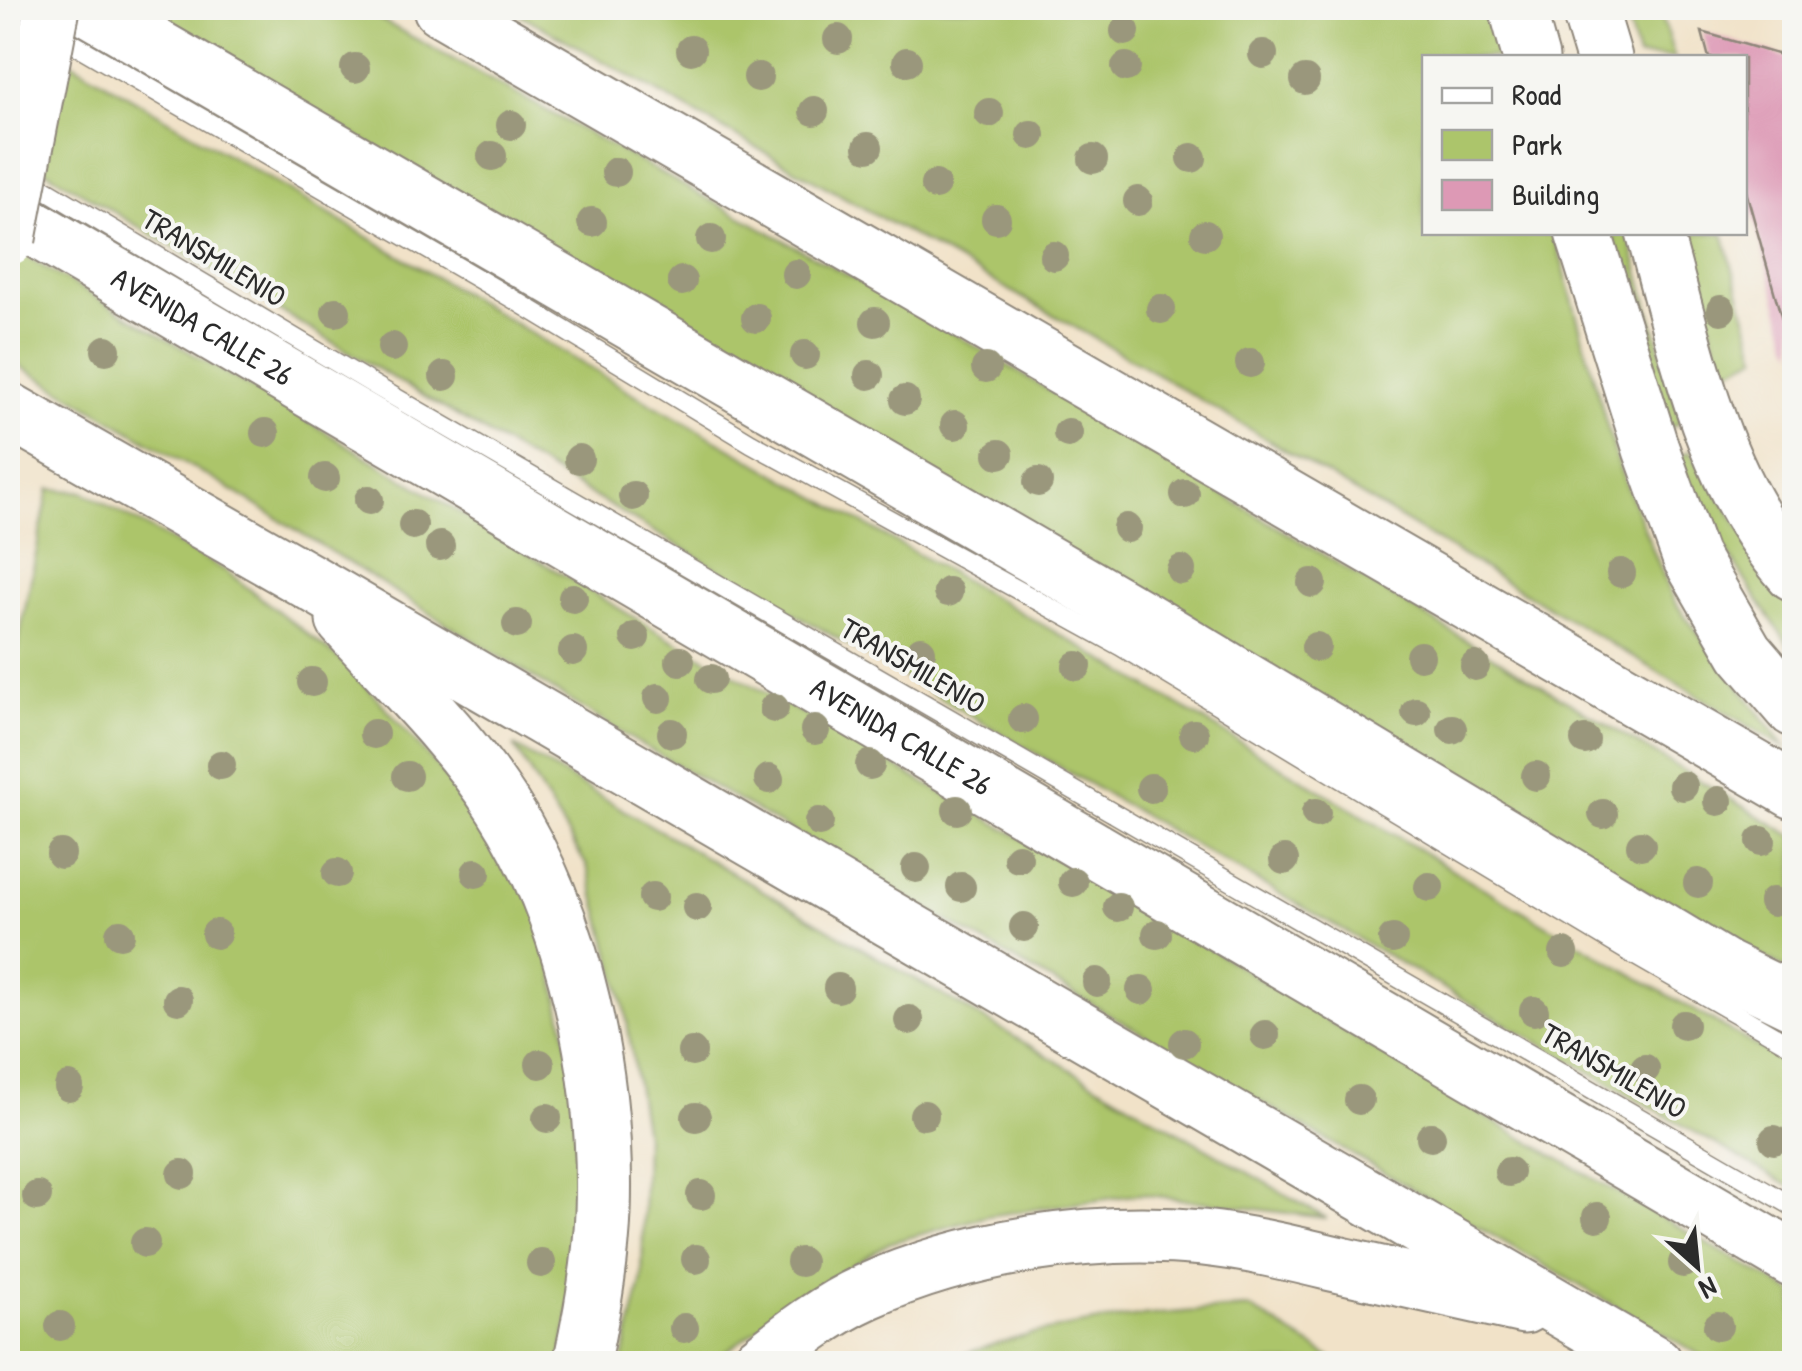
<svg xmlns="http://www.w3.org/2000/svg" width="1802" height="1371" viewBox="0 0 1802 1371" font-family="'Patrick Hand',sans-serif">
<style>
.green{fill:#acc56b;stroke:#6c784b;stroke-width:2.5}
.building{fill:#dd99b5}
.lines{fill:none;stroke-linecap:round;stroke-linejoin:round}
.lane-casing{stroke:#8e867a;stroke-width:21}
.primary-casing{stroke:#8e867a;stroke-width:59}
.lane{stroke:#fff;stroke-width:18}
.primary{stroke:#fff;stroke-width:55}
.primary-bridge-casing{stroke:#8e867a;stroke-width:59;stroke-linecap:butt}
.primary-bridge{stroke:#fff;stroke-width:55}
.tree{fill:#9a977c}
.labels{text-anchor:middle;stroke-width:8;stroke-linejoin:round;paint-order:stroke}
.street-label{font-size:30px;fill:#2b2b2b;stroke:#f6f6f2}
</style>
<rect width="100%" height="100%" fill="#f6f6f2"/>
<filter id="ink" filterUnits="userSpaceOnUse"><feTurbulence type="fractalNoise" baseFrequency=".01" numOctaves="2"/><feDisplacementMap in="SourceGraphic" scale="20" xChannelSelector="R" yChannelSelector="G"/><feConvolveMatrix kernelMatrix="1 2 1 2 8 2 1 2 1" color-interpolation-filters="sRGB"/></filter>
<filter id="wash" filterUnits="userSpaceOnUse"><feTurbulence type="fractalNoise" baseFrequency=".0048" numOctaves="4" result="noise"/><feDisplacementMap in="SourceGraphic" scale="40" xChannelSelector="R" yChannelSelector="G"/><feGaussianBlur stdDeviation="2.25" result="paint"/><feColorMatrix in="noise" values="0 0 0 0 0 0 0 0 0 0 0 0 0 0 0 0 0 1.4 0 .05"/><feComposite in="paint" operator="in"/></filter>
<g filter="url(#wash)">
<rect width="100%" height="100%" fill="#f1e2c8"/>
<g class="green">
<polygon points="137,8 359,8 950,331 1794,837 1794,973 1705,928"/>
<polygon points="509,8 1490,8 1504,57 1424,58 1424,232 1554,233 1617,462 1674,601 1786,748 1142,365"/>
<polygon points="1624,8 1660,8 1674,57 1638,57"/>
<path d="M8 25 629 391 1078 645 1483 888 1794 1068V1189C1196 846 597 504 8 148Z"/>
<polygon points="1612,233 1628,233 1681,422 1667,429"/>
<polygon points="1685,233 1723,233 1757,356 1723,373"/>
<polygon points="8,246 269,398 655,630 1129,899 1477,1112 1794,1293 1794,1363 1714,1363 635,741 245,498 8,359"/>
<path d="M1690 451 1781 590 1794 602V652C1749 590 1710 527 1677 458Z"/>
<polygon points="49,489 83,492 226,571 350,667 482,818 540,909 576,1084 576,1278 561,1363 8,1364 8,694"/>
<polygon points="514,746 1326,1218 1141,1194 988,1216 889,1243 803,1296 710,1363 622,1363 642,1278 645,1135 625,1009 587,866"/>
<path d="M1250 1308 1339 1363H940C1042 1323 1141 1313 1250 1308Z"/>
</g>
<g id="blocks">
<polygon class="building" points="1702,32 1794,59 1794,352 1788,341 1744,184 1744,58 1709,58"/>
</g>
</g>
<g filter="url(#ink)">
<use href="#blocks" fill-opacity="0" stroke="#8e867a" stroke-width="2.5"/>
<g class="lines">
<defs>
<g id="lane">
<polyline points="12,8 513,299 751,443 1120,646 1632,954 1794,1047"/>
<polyline points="25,177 379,388 1794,1207"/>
</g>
<g id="primary">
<polyline points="89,8 1143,619 1726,969 1794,1002"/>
<polyline points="441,8 1794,791"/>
<polyline points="1517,8 1531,58"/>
<polyline points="1589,8 1604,58"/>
<path id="s1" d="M8 213 1794 1260"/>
<polyline points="1583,232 1651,449 1690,557 1745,652 1794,709"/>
<path d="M1654 232C1687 350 1711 480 1794 573"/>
<polyline points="8,410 308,581 1655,1364"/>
<path d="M344 620C398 680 458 737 502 805 575 918 608 1079 603 1213 601 1264 592 1314 581 1364"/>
<path d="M758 1364C791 1338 828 1309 866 1292 966 1247 1094 1227 1203 1238 1251 1243 1298 1255 1345 1266 1405 1279 1464 1293 1524 1306"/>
</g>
</defs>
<use href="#lane" class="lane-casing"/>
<use href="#primary" class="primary-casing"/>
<use href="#lane" class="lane"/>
<use href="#primary" class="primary"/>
<defs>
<polyline id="primary-bridge" points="8,238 52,8"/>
</defs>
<use href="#primary-bridge" class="primary-bridge-casing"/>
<use href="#primary-bridge" class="primary-bridge"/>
</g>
<g class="tree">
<circle cx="1125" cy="31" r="15"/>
<circle cx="838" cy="39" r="15"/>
<circle cx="691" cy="50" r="15"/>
<circle cx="1263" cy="54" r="15"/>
<circle cx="907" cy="62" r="15"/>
<circle cx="1126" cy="67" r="15"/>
<circle cx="355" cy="68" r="15"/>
<circle cx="758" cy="77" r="15"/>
<circle cx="1305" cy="80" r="15"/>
<circle cx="814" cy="111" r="15"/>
<circle cx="989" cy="113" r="15"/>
<circle cx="511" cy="125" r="15"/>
<circle cx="1031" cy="135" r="15"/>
<circle cx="868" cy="147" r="15"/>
<circle cx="492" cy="156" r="15"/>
<circle cx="1192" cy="158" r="15"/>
<circle cx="1093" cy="159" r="15"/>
<circle cx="616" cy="172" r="15"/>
<circle cx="935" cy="185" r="15"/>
<circle cx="1138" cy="201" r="15"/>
<circle cx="996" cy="219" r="15"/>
<circle cx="592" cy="222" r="15"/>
<circle cx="1205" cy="235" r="15"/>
<circle cx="711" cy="239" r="15"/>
<circle cx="1054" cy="256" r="15"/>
<circle cx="796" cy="274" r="15"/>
<circle cx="682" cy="281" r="15"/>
<circle cx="1161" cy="309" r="15"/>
<circle cx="1721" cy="310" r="15"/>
<circle cx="336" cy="312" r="15"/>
<circle cx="756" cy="318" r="15"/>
<circle cx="875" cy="322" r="15"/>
<circle cx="392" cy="347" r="15"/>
<circle cx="106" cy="350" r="15"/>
<circle cx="805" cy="355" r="15"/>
<circle cx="1250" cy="363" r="15"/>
<circle cx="986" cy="368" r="15"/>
<circle cx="869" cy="375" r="15"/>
<circle cx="444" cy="376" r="15"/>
<circle cx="905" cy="400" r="15"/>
<circle cx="955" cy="425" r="15"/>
<circle cx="265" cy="433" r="15"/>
<circle cx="1068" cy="433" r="15"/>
<circle cx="999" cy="454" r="15"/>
<circle cx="579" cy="459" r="15"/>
<circle cx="325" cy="478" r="15"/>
<circle cx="1038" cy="482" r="15"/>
<circle cx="1185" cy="494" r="15"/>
<circle cx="633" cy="496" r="15"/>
<circle cx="369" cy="500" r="15"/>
<circle cx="413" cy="525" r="15"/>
<circle cx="1127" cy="528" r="15"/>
<circle cx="440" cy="546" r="15"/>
<circle cx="1181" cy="570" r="15"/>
<circle cx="1621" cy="573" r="15"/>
<circle cx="1312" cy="583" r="15"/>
<circle cx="948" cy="592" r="15"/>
<circle cx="573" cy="598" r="15"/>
<circle cx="517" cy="624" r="15"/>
<circle cx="635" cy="637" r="15"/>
<circle cx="1316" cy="647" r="15"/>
<circle cx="573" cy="651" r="15"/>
<circle cx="921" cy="651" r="15"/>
<circle cx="1420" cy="656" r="15"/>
<circle cx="680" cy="661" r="15"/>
<circle cx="1077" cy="666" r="15"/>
<circle cx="1475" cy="666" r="15"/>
<circle cx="711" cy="679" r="15"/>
<circle cx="312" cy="682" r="15"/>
<circle cx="658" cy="698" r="15"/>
<circle cx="774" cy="708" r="15"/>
<circle cx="1416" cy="712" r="15"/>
<circle cx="1023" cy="719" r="15"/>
<circle cx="1452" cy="729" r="15"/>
<circle cx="815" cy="730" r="15"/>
<circle cx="672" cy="733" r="15"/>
<circle cx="374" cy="734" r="15"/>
<circle cx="1194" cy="734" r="15"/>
<circle cx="1585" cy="740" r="15"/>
<circle cx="221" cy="765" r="15"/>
<circle cx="870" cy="765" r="15"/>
<circle cx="407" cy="776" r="15"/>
<circle cx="1536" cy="776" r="15"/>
<circle cx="769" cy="779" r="15"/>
<circle cx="1683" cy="786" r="15"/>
<circle cx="1151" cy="788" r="15"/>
<circle cx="1718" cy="801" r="15"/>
<circle cx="957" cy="810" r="15"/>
<circle cx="1316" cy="813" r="15"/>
<circle cx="1603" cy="814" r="15"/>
<circle cx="819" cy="822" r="15"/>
<circle cx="1761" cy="841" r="15"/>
<circle cx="1641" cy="845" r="15"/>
<circle cx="61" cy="854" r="15"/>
<circle cx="1018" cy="858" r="15"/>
<circle cx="1284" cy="860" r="15"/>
<circle cx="916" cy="868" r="15"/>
<circle cx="337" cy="873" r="15"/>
<circle cx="476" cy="873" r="15"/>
<circle cx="1073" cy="882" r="15"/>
<circle cx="1698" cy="883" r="15"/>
<circle cx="961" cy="887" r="15"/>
<circle cx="1429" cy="887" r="15"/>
<circle cx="653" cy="897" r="15"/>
<circle cx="1773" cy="902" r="15"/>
<circle cx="697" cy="907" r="15"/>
<circle cx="1118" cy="907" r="15"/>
<circle cx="1024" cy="927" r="15"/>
<circle cx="120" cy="934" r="15"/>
<circle cx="216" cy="934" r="15"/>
<circle cx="1157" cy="934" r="15"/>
<circle cx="1393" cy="939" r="15"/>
<circle cx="1564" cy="953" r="15"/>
<circle cx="1097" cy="982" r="15"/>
<circle cx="838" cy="988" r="15"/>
<circle cx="1141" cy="990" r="15"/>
<circle cx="178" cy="1000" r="15"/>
<circle cx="1534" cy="1011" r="15"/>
<circle cx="909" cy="1020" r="15"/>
<circle cx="1684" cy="1025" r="15"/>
<circle cx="1265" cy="1035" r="15"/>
<circle cx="1184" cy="1043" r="15"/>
<circle cx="692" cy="1052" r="15"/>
<circle cx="540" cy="1064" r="15"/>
<circle cx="1645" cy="1069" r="15"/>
<circle cx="69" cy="1087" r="15"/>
<circle cx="1359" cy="1100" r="15"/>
<circle cx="924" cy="1115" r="15"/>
<circle cx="696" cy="1117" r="15"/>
<circle cx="547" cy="1118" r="15"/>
<circle cx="1431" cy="1137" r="15"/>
<circle cx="1774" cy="1140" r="15"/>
<circle cx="1509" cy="1172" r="15"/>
<circle cx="182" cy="1174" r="15"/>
<circle cx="701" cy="1195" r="15"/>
<circle cx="37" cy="1196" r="15"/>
<circle cx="1597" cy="1217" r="15"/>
<circle cx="145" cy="1243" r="15"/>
<circle cx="696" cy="1259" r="15"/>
<circle cx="801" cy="1262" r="15"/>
<circle cx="541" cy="1263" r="15"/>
<circle cx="1683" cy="1263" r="15"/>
<circle cx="60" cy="1326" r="15"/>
<circle cx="1718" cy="1326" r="15"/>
<circle cx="684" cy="1328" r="15"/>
</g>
</g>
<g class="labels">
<g class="street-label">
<text transform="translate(214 258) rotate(31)" y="10">TRANSMILENIO</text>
<text dy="10" stroke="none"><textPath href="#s1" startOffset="225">AVENIDA CALLE 26</textPath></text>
<text transform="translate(913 666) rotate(30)" y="10">TRANSMILENIO</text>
<text dy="10" stroke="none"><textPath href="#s1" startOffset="1035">AVENIDA CALLE 26</textPath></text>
<text transform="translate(1614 1071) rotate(30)" y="10">TRANSMILENIO</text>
</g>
</g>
<rect width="1802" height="1371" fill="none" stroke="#f6f6f2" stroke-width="40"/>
<rect x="1422" y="55" width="325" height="180" fill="#f6f6f2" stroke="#a5a5a2" stroke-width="2.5"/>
<rect x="1442" y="88" width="50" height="15" fill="#ffffff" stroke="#a5a5a2" stroke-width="2.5"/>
<text x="1512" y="105" font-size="30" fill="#2b2b2b">Road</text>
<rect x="1442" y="130" width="50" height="30" fill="#acc56b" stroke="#a5a5a2" stroke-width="2.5"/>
<text x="1512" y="155" font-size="30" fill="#2b2b2b">Park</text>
<rect x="1442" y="180" width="50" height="30" fill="#dd99b5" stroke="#a5a5a2" stroke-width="2.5"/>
<text x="1512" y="205" font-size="30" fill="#2b2b2b">Building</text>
<g transform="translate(1697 1266) rotate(153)" stroke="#f6f6f2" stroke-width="8" paint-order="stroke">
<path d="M0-8L18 38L0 25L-18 38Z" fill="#2b2b2b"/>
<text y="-15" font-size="28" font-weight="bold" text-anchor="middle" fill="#2b2b2b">N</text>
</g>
</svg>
